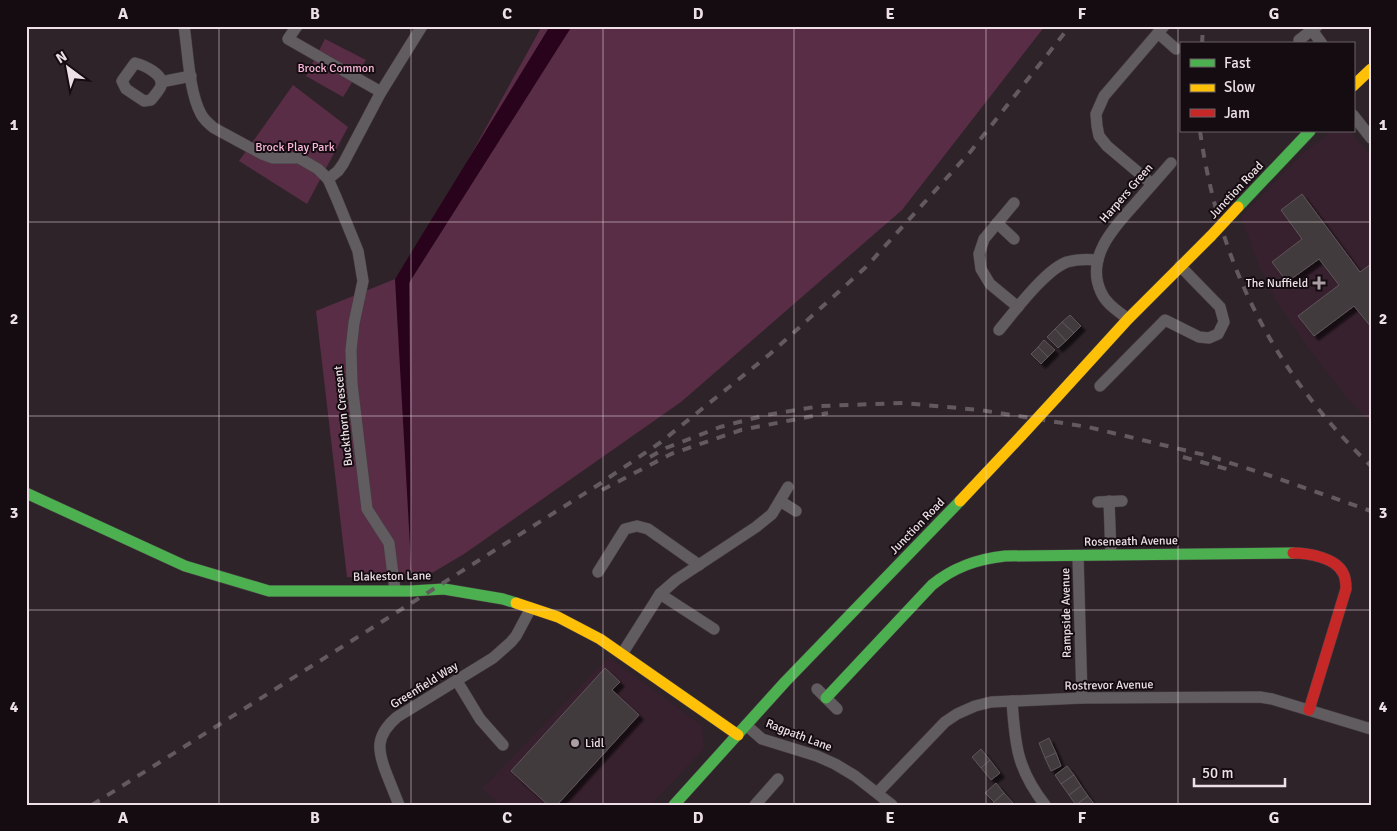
<svg xmlns="http://www.w3.org/2000/svg" width="1397" height="831" viewBox="0 0 1397 831" font-family="Signika,sans-serif">
<style>
.built{fill:#38212e}
.green{fill:#592d46}
.water{fill:#29031b}
.building{fill:#423a3e;stroke:#5e555a;filter:url(#shadow)}
.lines{fill:none;stroke-linecap:round;stroke-linejoin:round}
.street-casing{stroke:#483e43;stroke-width:12}
.fast-casing{stroke:#483e43;stroke-width:12}
.slow-casing{stroke:#483e43;stroke-width:12}
.jam-casing{stroke:#483e43;stroke-width:12}
.street{stroke:#615c5f;stroke-width:11}
.fast{stroke:#4caf50;stroke-width:11}
.slow{stroke:#ffc107;stroke-width:11}
.jam{stroke:#c62828;stroke-width:11}
.rail{stroke:#625a5f;stroke-width:4;stroke-dasharray:9 9;stroke-linecap:butt}
.slow-bridge-casing{stroke:#483e43;stroke-width:12;stroke-linecap:butt}
.slow-bridge{stroke:#ffc107;stroke-width:11}
.grid{fill:none;stroke:#ede0e6;stroke-width:1;stroke-opacity:0.55}
.poi-dot{fill:#aa9ea4;stroke:#140c10;stroke-width:2}
.labels{text-anchor:middle;stroke-width:4;stroke-linejoin:round;paint-order:stroke}
.park-label{font-size:12px;fill:#fab7da;stroke:#140c10}
.street-label{font-size:12px;fill:#ede0e6;stroke:#140c10}
.poi-label{font-size:12px;fill:#ede0e6;stroke:#140c10;text-anchor:end}
.neatline{fill:none;stroke:#ede0e6;stroke-width:2}
.grid-label{font-size:16px;text-anchor:middle;font-weight:bold;fill:#ede0e6}
</style>
<defs>
<filter id="shadow"><feDropShadow dx="4.5" dy="4.5" stdDeviation="1" flood-color="#0009"/></filter>
</defs>
<rect width="100%" height="100%" fill="#2e2329"/>
<g class="built">
<polygon points="1332,131 1349,131 1371,156 1371,423 1348,399 1307,346 1276,300 1260,267 1241,217 1300,156"/>
<polygon points="609,657 702,726 704,748 651,805 501,805 482,789"/>
</g>
<g class="green">
<polygon points="542,26 1045,26 902,210 681,402 464,554 427,576 427,581 347,577 316,311 395,279 442,207"/>
<polygon points="325,39 366,60 343,97 306,76"/>
<polygon points="293,85 348,127 307,204 239,161"/>
</g>
<polygon class="water" points="550,26 572,26 409,283 412,581 395,279"/>
<g class="building">
<polygon points="1302,194 1360,272 1371,264 1371,327 1354,306 1314,336 1298,316 1339,285 1319,259 1287,282 1272,262 1302,239 1281,210"/>
<polygon points="1070,315 1081,326 1074,333 1062,322"/>
<polygon points="1062,322 1074,333 1066,341 1055,329"/>
<polygon points="1055,329 1066,341 1058,348 1047,337"/>
<polygon points="1044,340 1055,350 1048,357 1038,347"/>
<polygon points="1038,347 1048,357 1041,364 1031,354"/>
<polygon points="605,668 620,682 612,690 639,715 557,805 548,805 511,771"/>
<polygon points="1049,738 1056,753 1045,758 1039,743"/>
<polygon points="981,749 990,760 981,768 972,757"/>
<polygon points="1056,753 1061,766 1051,771 1045,758"/>
<polygon points="990,760 1000,773 991,780 981,768"/>
<polygon points="1067,766 1074,775 1061,784 1055,775"/>
<polygon points="1074,775 1081,786 1069,795 1061,784"/>
<polygon points="996,783 1004,793 994,802 985,793"/>
<polygon points="1081,786 1088,796 1076,805 1069,795"/>
<polygon points="1004,793 1013,803 1010,805 995,805 993,803"/>
<polygon points="1088,796 1095,805 1076,805"/>
</g>
<g class="lines">
<defs>
<g id="street">
<path d="M184 26C188 52 189 92 201 114 204 120 209 124 214 128L262 154 273 158H299L318 169 328 179 336 197 358 251 363 281 354 323 351 350 352 384 367 509 389 543 395 590"/>
<polyline points="297,26 288,39 381,92"/>
<polyline points="1312,30 1322,44"/>
<polyline points="1158,33 1176,49"/>
<polyline points="1299,40 1317,26"/>
<path d="M135 63C144 65 165 75 161 86 159 91 154 96 151 100L144 101 126 89 122 81Z"/>
<polyline points="161,82 191,76"/>
<polyline points="1353,115 1371,138"/>
<polyline points="328,179 338,171 343,164 381,92 422,26"/>
<polyline points="1152,184 1107,146 1099,136 1097,126 1096,114 1104,96 1164,26"/>
<polyline points="1014,203 984,239 979,254 981,269 990,284 1018,307"/>
<polyline points="997,223 1014,239"/>
<path d="M1128 319C1118 311 1106 304 1101 292 1085 258 1114 227 1135 204 1147 190 1159 177 1171 163"/>
<path d="M999 330C1014 312 1045 270 1067 262 1077 259 1088 259 1098 260"/>
<polyline points="1100,386 1165,320 1199,337 1209,338 1218,334 1224,322 1220,307 1180,266"/>
<polyline points="780,501 796,511"/>
<polyline points="1109,501 1111,555"/>
<polyline points="1098,502 1122,501"/>
<polyline points="1078,556 1082,698"/>
<polyline points="598,572 625,529 637,526 648,529 699,565"/>
<polyline points="660,594 714,629"/>
<polyline points="622,654 660,594 676,580 756,527 772,514 788,487"/>
<polyline points="457,681 480,719 503,745"/>
<polyline points="817,689 837,709"/>
<path d="M1012 701C1015 745 1017 769 1045 805"/>
<polyline points="746,725 762,739 817,756 835,764 855,776 892,805"/>
<polyline points="878,792 945,722 957,714 975,706 991,702 1082,698 1260,697 1272,699 1371,729"/>
<path d="M399 805C395 795 391 785 387 775 377 750 375 736 397 717L493 658 511 642 516 636 531 608"/>
<polyline points="755,805 778,779"/>
</g>
<g id="fast">
<polyline points="1238,207 1310,131"/>
<polyline points="26,493 185,566 269,591 411,591 444,589 503,599 516,603"/>
<path d="M826 698 932 585C954 567 977 559 1005 556L1293 553"/>
<polyline points="674,805 785,682 960,501"/>
</g>
<g id="slow">
<polyline points="1353,86 1371,69"/>
<polyline points="1056,398 1128,319 1211,236"/>
<polyline points="960,501 1022,435"/>
<polyline points="516,603 558,617 600,639 738,735"/>
</g>
<path id="jam" d="M1293 553C1309 553 1336 558 1343 573 1346 578 1346 584 1346 589L1309 710"/>
</defs>
<use href="#street" class="street-casing"/>
<use href="#fast" class="fast-casing"/>
<use href="#slow" class="slow-casing"/>
<use href="#jam" class="jam-casing"/>
<use href="#street" class="street"/>
<use href="#fast" class="fast"/>
<use href="#slow" class="slow"/>
<use href="#jam" class="jam"/>
<g class="rail">
<polyline points="1202,44 1203,26"/>
<path d="M1200 131C1219 264 1274 373 1371 466"/>
<polyline points="650,457 666,448 720,427 766,415 821,406 903,403 980,410 1088,427 1209,456 1268,475 1371,511"/>
<polyline points="1183,457 1234,471"/>
<polyline points="602,490 671,454 741,430 828,413"/>
<polyline points="92,805 598,485 661,442 770,354 866,267 971,151 1070,26"/>
</g>
<defs>
<g id="slow-bridge">
<polyline points="1211,236 1238,207"/>
<polyline points="1022,435 1056,398"/>
</g>
</defs>
<use href="#slow-bridge" class="slow-bridge-casing"/>
<use href="#slow-bridge" class="slow-bridge"/>
</g>
<path class="grid" d="M219 26V805M411 26V805M603 26V805M794 26V805M986 26V805M1178 26V805M26 222H1371M26 416H1371M26 610H1371"/>
<g class="poi-dot">
<path d="M1316.5 275.5h5v5h5v5h-5v5h-5v-5h-5v-5h5z"/>
<circle cx="575" cy="743" r="5"/>
</g>
<g class="labels">
<g class="park-label">
<text x="336" y="72">Brock Common</text>
<text x="295" y="151">Brock Play Park</text>
</g>
<g class="street-label">
<text transform="translate(1236 190) rotate(-47)" y="4">Junction Road</text>
<text transform="translate(1126 193) rotate(-49)" y="4">Harpers Green</text>
<text transform="translate(343 416) rotate(-96)" y="4">Buckthorn Crescent</text>
<text transform="translate(917 526) rotate(-46)" y="4">Junction Road</text>
<text transform="translate(1131 541) rotate(-1)" y="4">Roseneath Avenue</text>
<text transform="translate(392 576) rotate(-1)" y="4">Blakeston Lane</text>
<text transform="translate(1066 613) rotate(-91)" y="4">Rampside Avenue</text>
<text transform="translate(424 685) rotate(-32)" y="4">Greenfield Way</text>
<text transform="translate(1109 685) rotate(-1)" y="4">Rostrevor Avenue</text>
<text transform="translate(799 735) rotate(21)" y="4">Ragpath Lane</text>
</g>
<g class="poi-label">
<text x="1308" y="287">The Nuffield</text>
<text x="585" y="747" text-anchor="start">Lidl</text>
</g>
</g>
<rect width="1397" height="831" fill="none" stroke="#140c10" stroke-width="55"/>
<rect x="1180" y="42" width="175" height="90" fill="#140c10" stroke="#6b6166"/>
<rect x="1190" y="59" width="25" height="8" fill="#4caf50" stroke="#6b6166"/>
<text x="1224" y="68" font-size="15" fill="#ede0e6">Fast</text>
<rect x="1190" y="84" width="25" height="8" fill="#ffc107" stroke="#6b6166"/>
<text x="1224" y="92" font-size="15" fill="#ede0e6">Slow</text>
<rect x="1190" y="109" width="25" height="8" fill="#c62828" stroke="#6b6166"/>
<text x="1224" y="118" font-size="15" fill="#ede0e6">Jam</text>
<g transform="translate(68 68) rotate(328)" stroke="#140c10" stroke-width="4" paint-order="stroke">
<path d="M0-4L9 19L0 12L-9 19Z" fill="#ede0e6"/>
<text y="-8" font-size="14" font-weight="bold" text-anchor="middle" fill="#ede0e6">N</text>
</g>
<path d="M1194 778v8h91v-8" fill="none" stroke="#ede0e6" stroke-width="2.5"/>
<text x="1202" y="778" font-size="15" fill="#ede0e6" stroke="#140c10" stroke-width="4" paint-order="stroke">50 m</text>
<rect x="28" y="28" width="1342" height="776" class="neatline"/>
<g class="grid-label">
<text x="123" y="19">A</text>
<text x="315" y="19">B</text>
<text x="507" y="19">C</text>
<text x="698" y="19">D</text>
<text x="890" y="19">E</text>
<text x="1082" y="19">F</text>
<text x="1274" y="19">G</text>
<text x="14" y="130">1</text>
<text x="1383" y="130">1</text>
<text x="14" y="324">2</text>
<text x="1383" y="324">2</text>
<text x="14" y="518">3</text>
<text x="1383" y="518">3</text>
<text x="14" y="712">4</text>
<text x="1383" y="712">4</text>
<text x="123" y="823">A</text>
<text x="315" y="823">B</text>
<text x="507" y="823">C</text>
<text x="698" y="823">D</text>
<text x="890" y="823">E</text>
<text x="1082" y="823">F</text>
<text x="1274" y="823">G</text>
</g>
</svg>
